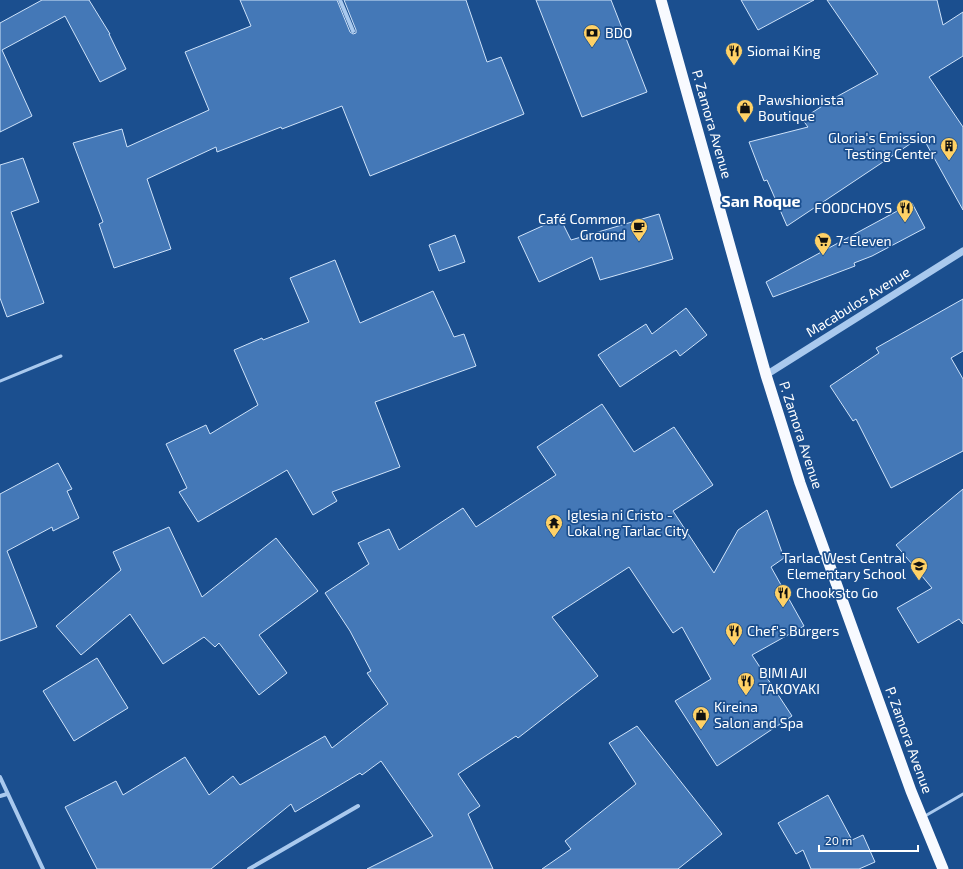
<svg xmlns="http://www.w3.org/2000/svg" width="963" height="869" viewBox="0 0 963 869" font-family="'Exo 2',sans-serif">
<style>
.building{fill:#4478b7;stroke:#cfe3fa}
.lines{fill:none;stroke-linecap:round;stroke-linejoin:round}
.service{stroke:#a9c9ee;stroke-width:3}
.minor{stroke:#a9c9ee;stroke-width:4}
.tertiary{stroke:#a9c9ee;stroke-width:7}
.trunk{stroke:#f8faff;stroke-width:11}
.labels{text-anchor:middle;stroke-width:3.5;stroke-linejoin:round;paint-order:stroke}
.poi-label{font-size:14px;fill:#fff;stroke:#1b4f8f;text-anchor:start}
.street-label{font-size:14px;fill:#fff;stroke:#1b4f8f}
.quarter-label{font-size:16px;font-weight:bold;fill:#fff;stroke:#1b4f8f}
</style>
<rect width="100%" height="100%" fill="#1b4f8f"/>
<g class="building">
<polygon points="42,0 89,0 110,34 109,34 126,69 100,82 65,16 2,50 32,116 0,132 0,23"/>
<polygon points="240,0 337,0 350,32 353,34 356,33 356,30 344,0 466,0 487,62 501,57 524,114 370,176 342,106 282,129 281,127 217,152 216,147 147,179 171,249 114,268 99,224 103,222 73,143 122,129 127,147 209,110 185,52 251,26"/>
<polygon points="536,0 611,0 647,92 582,117"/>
<polygon points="741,0 814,0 758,30"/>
<polygon points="827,0 937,0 943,25 963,12 963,56 929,77 963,127 963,210 922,136 787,226 767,180 764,181 749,142 808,127 802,119 838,96 878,74"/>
<polygon points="23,158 39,202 11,212 44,303 7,317 0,298 0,165"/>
<polygon points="912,203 925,228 872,256 854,263 855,266 773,297 766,282"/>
<polygon points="659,214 673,259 600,280 592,257 539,282 518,237 560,218 571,240"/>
<polygon points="455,235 465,262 439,271 429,245"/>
<polygon points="335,260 360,323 433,291 454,337 464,334 476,366 375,402 400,467 332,492 337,501 313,515 287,470 198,522 179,492 187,488 166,444 206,425 210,434 258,405 234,350 262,338 263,340 309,322 290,278"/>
<polygon points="963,299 963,351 951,358 963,379 963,451 891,488 856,419 853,421 830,386 879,353 876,348"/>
<polygon points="686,308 707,335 680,356 676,350 620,387 598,355 646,324 652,334"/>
<polygon points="602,404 634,452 674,427 713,485 673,511 714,573 738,530 767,510 784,558 771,567 804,626 752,655 792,716 717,766 675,701 711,679 682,627 673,633 629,567 552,617 598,676 518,738 516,736 458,774 480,806 468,814 493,869 367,869 433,836 381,761 362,775 360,773 295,812 291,804 211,869 97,869 65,807 116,781 123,795 185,757 209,795 233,776 240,785 325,736 332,748 388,704 367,673 371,671 350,631 325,593 369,564 358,543 389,529 399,550 463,508 476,527 556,475 537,447"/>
<polygon points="58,463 72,489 67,491 79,518 53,531 52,527 7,551 37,627 0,641 0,494"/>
<polygon points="963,489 963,624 959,619 918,643 897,608 932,588 896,545"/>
<polygon points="169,527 202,597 276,538 318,591 259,635 287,673 259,695 219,643 215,647 204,637 163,664 130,614 81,655 56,626 121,570 113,552"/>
<polygon points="97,658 128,708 74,741 43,691"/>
<polygon points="637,726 722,834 678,869 542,869 571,849 565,841 636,784 609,743"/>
<polygon points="828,795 852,840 863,835 875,862 859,869 811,869 803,850 796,854 778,823"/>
</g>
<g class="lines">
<g class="service">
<polyline points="0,381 61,356"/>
<polyline points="925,816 963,794"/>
</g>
<g class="minor">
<polyline points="340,0 353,31"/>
<polyline points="0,777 43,869"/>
<polyline points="0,796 7,794"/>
<polyline points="249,869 358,806"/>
</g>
<polyline class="tertiary" points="766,375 963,251"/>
<polyline class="trunk" points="661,0 766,375 800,483 911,791 943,869"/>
</g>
<defs>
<symbol id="bank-pin" viewBox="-11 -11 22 30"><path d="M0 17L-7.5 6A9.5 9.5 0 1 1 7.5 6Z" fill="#ffd166" stroke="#1b4f8f"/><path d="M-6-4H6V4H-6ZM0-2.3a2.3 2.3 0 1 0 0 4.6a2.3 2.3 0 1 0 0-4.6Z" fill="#111"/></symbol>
<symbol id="restaurant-pin" viewBox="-11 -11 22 30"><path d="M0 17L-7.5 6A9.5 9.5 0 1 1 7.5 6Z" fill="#ffd166" stroke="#1b4f8f"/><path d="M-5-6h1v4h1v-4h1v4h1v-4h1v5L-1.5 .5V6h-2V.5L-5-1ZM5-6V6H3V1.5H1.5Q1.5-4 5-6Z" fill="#111"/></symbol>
<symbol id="shop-pin" viewBox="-11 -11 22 30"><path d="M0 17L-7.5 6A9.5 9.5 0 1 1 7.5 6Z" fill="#ffd166" stroke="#1b4f8f"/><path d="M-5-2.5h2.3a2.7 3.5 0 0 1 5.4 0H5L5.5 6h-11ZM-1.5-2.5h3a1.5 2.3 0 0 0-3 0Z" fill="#111"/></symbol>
<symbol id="building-pin" viewBox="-11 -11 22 30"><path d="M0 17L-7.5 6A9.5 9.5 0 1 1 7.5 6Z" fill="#ffd166" stroke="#1b4f8f"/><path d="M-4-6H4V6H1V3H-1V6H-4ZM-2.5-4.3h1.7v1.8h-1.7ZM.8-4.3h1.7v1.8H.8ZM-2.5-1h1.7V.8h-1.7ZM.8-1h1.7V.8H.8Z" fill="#111"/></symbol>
<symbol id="cafe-pin" viewBox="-11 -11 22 30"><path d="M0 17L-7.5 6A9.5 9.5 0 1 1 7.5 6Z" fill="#ffd166" stroke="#1b4f8f"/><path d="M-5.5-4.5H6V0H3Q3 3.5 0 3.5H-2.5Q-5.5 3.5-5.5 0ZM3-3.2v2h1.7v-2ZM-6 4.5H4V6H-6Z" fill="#111"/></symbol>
<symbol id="supermarket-pin" viewBox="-11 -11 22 30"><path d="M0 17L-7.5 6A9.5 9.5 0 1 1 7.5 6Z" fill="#ffd166" stroke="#1b4f8f"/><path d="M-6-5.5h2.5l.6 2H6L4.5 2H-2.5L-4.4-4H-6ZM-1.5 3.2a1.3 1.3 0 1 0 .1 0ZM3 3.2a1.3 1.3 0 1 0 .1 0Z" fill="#111"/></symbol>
<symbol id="temple-pin" viewBox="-11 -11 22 30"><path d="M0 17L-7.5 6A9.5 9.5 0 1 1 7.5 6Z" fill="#ffd166" stroke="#1b4f8f"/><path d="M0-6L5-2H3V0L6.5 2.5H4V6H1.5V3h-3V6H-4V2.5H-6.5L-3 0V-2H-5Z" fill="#111"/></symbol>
<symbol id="school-pin" viewBox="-11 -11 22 30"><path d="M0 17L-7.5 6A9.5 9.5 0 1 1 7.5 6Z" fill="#ffd166" stroke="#1b4f8f"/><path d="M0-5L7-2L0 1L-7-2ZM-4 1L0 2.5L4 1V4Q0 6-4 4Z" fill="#111"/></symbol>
</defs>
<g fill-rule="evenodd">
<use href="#bank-pin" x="582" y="23" width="20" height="27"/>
<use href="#restaurant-pin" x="724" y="41" width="20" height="27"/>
<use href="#shop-pin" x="735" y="98" width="20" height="27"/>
<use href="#building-pin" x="939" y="136" width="20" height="27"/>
<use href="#restaurant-pin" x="895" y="198" width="20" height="27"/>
<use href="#cafe-pin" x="629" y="217" width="20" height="27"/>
<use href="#supermarket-pin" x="813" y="231" width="20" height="27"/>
<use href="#temple-pin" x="544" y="513" width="20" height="27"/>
<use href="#school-pin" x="909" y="556" width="20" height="27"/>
<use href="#restaurant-pin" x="773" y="583" width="20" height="27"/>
<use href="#restaurant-pin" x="724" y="621" width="20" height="27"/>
<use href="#restaurant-pin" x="736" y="671" width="20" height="27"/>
<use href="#shop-pin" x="691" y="705" width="20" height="27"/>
</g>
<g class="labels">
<g class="poi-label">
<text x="605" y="38">BDO</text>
<text x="747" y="56">Siomai King</text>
<text x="758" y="105">Pawshionista<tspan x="758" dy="16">Boutique</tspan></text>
<text x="936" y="143" text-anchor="end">Gloria's Emission<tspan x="936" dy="16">Testing Center</tspan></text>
<text x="892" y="213" text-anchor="end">FOODCHOYS</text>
<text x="626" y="224" text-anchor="end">Café Common<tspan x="626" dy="16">Ground</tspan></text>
<text x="836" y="246">7-Eleven</text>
<text x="567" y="520">Iglesia ni Cristo -<tspan x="567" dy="16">Lokal ng Tarlac City</tspan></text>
<text x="906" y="563" text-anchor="end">Tarlac West Central<tspan x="906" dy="16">Elementary School</tspan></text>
<text x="796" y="598">Chooks to Go</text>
<text x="747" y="636">Chef's Burgers</text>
<text x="759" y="678">BIMI AJI<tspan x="759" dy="16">TAKOYAKI</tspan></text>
<text x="714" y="712">Kireina<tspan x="714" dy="16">Salon and Spa</tspan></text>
</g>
<g class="street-label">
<text transform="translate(712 124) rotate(74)" y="5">P. Zamora Avenue</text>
<text transform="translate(858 302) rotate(-32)" y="5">Macabulos Avenue</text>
<text transform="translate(801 435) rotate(72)" y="5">P. Zamora Avenue</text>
<text transform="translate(909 740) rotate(70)" y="5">P. Zamora Avenue</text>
</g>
<g class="quarter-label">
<text x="761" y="207">San Roque</text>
</g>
</g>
<path d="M819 845v6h99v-6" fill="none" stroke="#ffffff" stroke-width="2"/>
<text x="825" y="845" font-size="12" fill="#ffffff" stroke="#1b4f8f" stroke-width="3" paint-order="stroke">20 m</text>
</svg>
